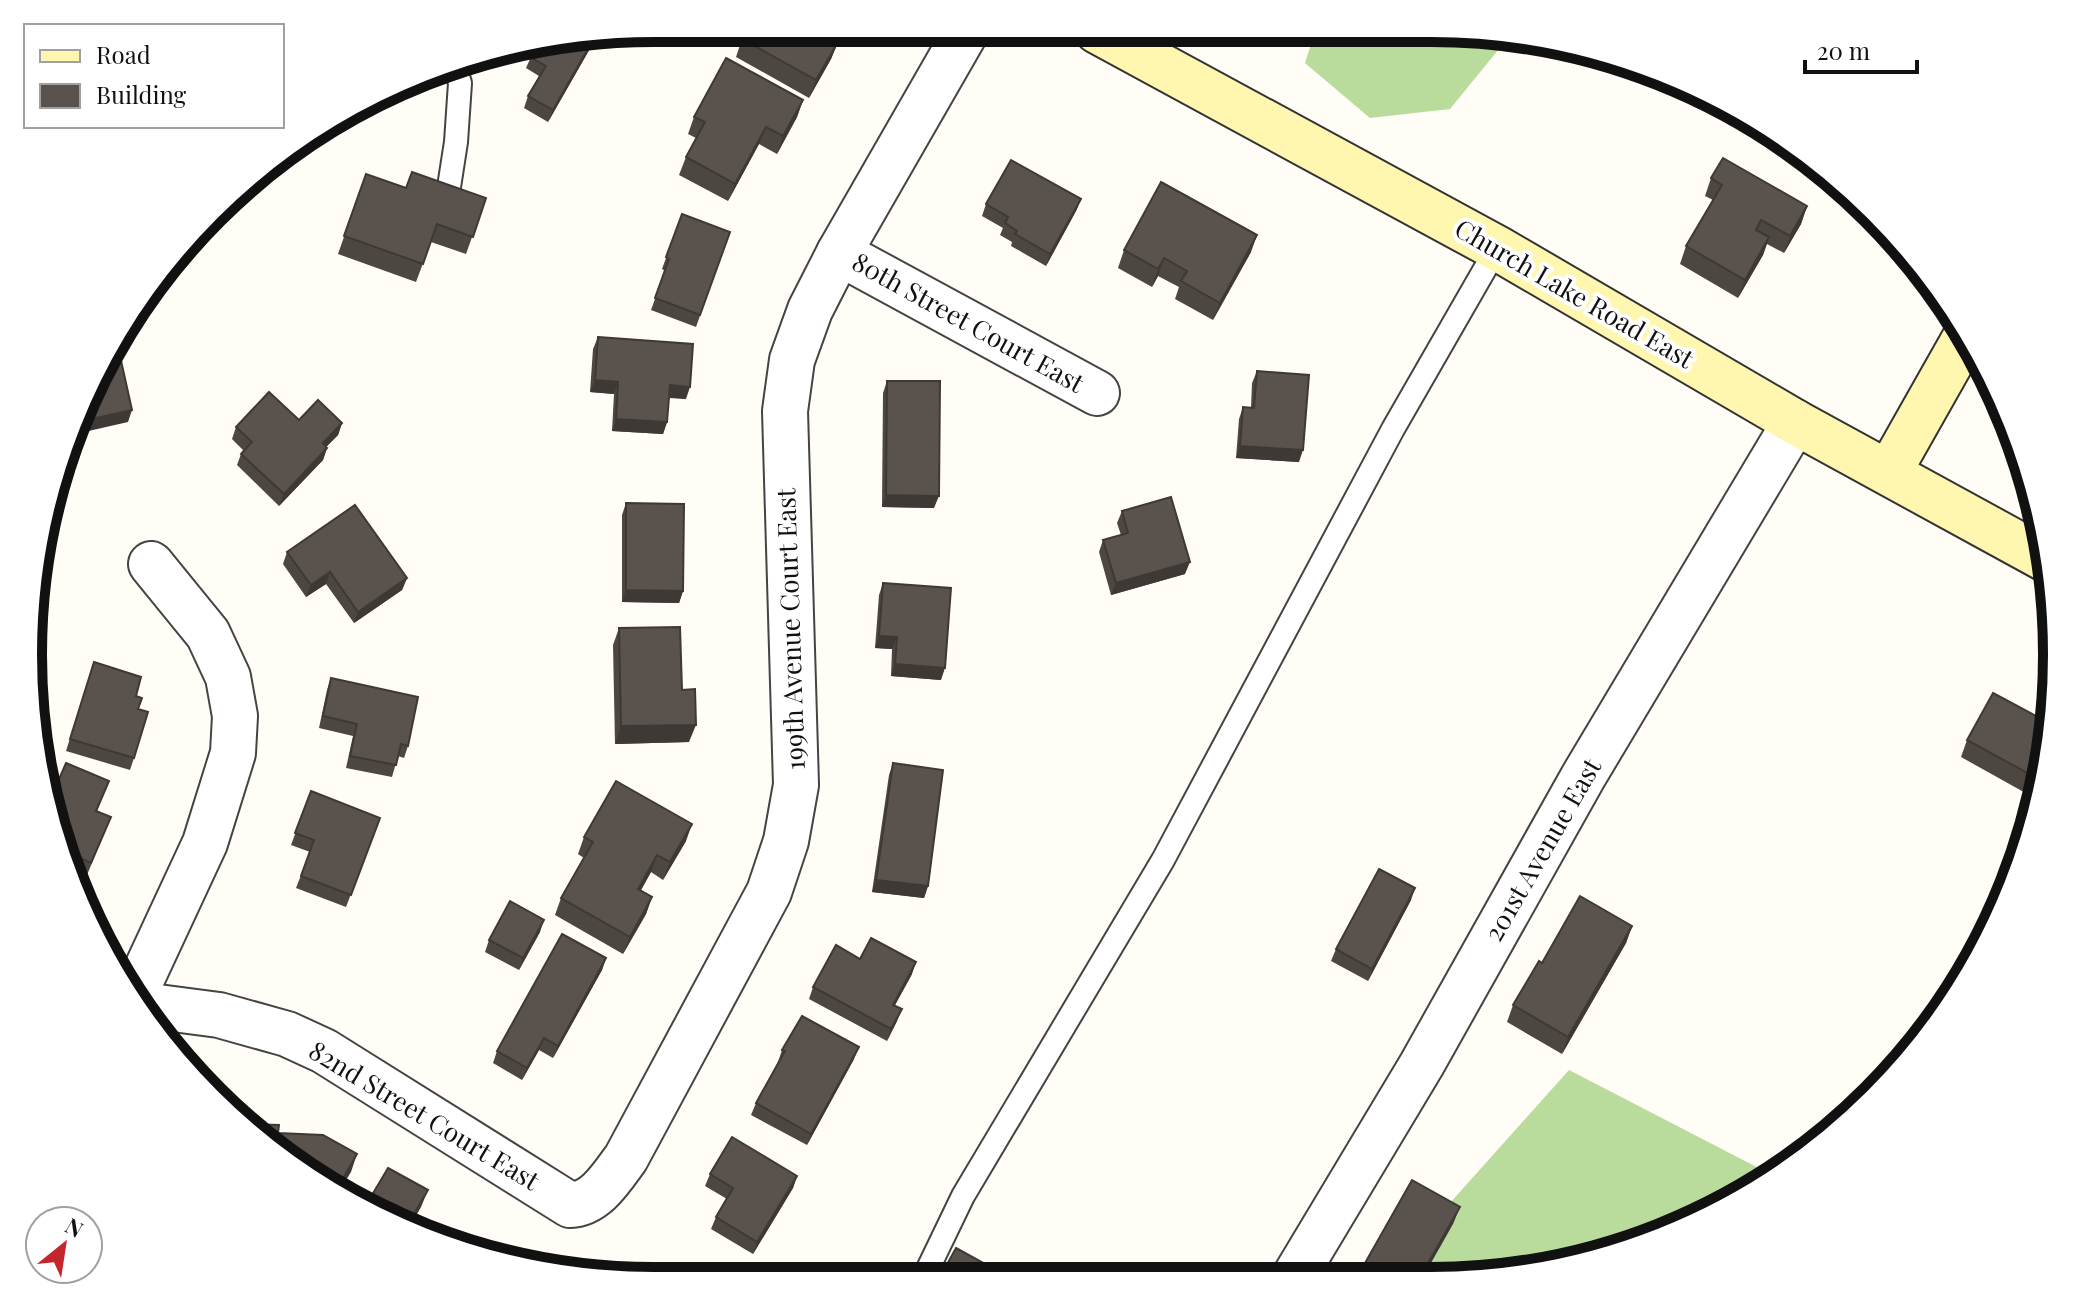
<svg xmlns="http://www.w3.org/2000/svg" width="2085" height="1309" viewBox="0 0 2085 1309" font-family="'Playfair Display',serif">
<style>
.forest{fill:#b9dc9c}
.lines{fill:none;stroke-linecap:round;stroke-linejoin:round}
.lane-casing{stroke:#444;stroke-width:26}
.street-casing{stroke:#444;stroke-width:48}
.secondary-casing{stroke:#333;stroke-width:48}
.lane{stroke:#fff;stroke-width:22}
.street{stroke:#fff;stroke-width:44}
.secondary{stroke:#fff6b0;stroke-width:44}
.wall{fill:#4d4742}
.shaded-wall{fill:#3f3936}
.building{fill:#5a524d;stroke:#3f3936;stroke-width:2}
.labels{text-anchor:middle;stroke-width:8;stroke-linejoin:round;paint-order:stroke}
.street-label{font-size:26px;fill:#111;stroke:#fff}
.rim{fill:none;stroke:#111;stroke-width:10}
</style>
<rect width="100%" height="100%" fill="#fffdf5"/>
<g class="forest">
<polygon points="1315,32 1512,33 1450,109 1370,118 1305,63"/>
<polygon points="1569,1070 1774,1176 1743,1197 1593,1260 1472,1280 1382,1279"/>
</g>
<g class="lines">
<defs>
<g id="lane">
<polyline points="449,187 456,142 460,83 453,61"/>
<polyline points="924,1277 963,1196 1163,860 1393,429 1497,248"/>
</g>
<g id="street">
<polyline points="839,253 1097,393"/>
<polyline points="132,1000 205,843 233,753 235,716 228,677 208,634 151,564"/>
<path d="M135 1004 219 1015 287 1034 324 1051 570 1205C596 1204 612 1177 626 1158L769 892 786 841 796 785 785 411 792 360 810 310 839 253 967 30"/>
<polyline points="1293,1279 1422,1064 1583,777 1795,422"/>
</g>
<g id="secondary">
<polyline points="1097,31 1497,248 1795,422 2049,561"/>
<polyline points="1889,472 1967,334"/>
</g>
</defs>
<use href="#lane" class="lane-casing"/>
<use href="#street" class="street-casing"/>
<use href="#secondary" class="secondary-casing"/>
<use href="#lane" class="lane"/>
<use href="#street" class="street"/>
<use href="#secondary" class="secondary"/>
</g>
<g class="wall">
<polygon points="748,29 823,29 821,32 838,42 831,59 809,98 736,57 742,39"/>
<polygon points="596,38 548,122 524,108 528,96 539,76 526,68 535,48"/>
<polygon points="1657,72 1670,76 1712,100 1709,104"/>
<polygon points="803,100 797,117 777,154 759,144 728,201 679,175 686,157 696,138 688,134 694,117"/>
<polygon points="366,174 406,188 486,198 466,254 431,242 416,282 338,254"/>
<polygon points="1711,178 1807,206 1801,224 1784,253 1767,244 1763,255 1738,298 1680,264 1686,246 1713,200 1705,196"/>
<polygon points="1081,199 1076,211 1046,266 1011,246 1012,242 1000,235 1003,228 982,216 986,204"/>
<polygon points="682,214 730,232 696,327 651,310 665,271 662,269"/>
<polygon points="1124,250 1251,252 1213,320 1175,299 1179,287 1158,276 1152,287 1118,268"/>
<polygon points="598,337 686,399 669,398 667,422 663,434 612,431 614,394 590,392 593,349"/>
<polygon points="1257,371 1299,462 1236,458 1239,419 1243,407 1251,408 1252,383"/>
<polygon points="887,381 934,508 882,507 883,393"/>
<polygon points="299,420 342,423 338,435 326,447 327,448 323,460 279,506 237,465 241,454 244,451 232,439 236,427"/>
<polygon points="626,503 683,591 679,603 622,602 622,515"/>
<polygon points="1122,511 1185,574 1111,595 1099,552 1103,540 1121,535 1117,523"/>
<polygon points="287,552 407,578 402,590 354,623 326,584 306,597 283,564"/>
<polygon points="883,583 941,680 891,676 892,649 875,648 879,595"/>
<polygon points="619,628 682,690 689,742 615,744 613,645"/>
<polygon points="94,662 136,696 138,709 134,758 130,770 66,751"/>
<polygon points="331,678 408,746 404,758 398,756 392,777 346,768 353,736 319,728 327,690"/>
<polygon points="2051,724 2038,800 1961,757 1967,740"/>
<polygon points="893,763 928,886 924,898 872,892 889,775"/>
<polygon points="57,784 104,793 97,811 111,817 87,875 73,868 49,817"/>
<polygon points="311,791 380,818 346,907 296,888 310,852 291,845"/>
<polygon points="584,837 686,841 663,880 651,872 641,890 652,897 646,914 623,954 555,915 561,898 584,858 578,854"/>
<polygon points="1411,900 1368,981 1331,961 1336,949"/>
<polygon points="1632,926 1626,943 1562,1054 1507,1022 1513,1005 1542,963"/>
<polygon points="540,932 519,970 485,952 489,940"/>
<polygon points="606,958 602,970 553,1058 539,1050 522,1080 493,1063 497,1051"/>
<polygon points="860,959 912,974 895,1005 897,1021 887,1041 809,999 813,987"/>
<polygon points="782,1050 854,1059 807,1145 751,1115 756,1103 778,1062"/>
<polygon points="710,1174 797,1176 793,1188 753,1254 711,1229 716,1217 727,1199 705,1186"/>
</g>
<g class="shaded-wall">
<polygon points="594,38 596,38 548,122 553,110"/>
<polygon points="838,42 831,59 809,98 816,80"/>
<polygon points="803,100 797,117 777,154 783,136"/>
<polygon points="766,127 759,144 728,201 735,184"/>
<polygon points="1081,199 1076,211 1046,266 1050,254"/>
<polygon points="1807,206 1801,224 1784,253 1790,236"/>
<polygon points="1257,235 1251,252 1213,320 1220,303"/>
<polygon points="1769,237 1763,255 1738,298 1745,280"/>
<polygon points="1164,258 1158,276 1152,287 1158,269"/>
<polygon points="595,380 618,382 614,394 590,392"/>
<polygon points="670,385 690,387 686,399 665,397"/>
<polygon points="132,410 128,422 71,435 78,422"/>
<polygon points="616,419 667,422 663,434 612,431"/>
<polygon points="342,423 338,435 318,455 323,443"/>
<polygon points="1240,446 1303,450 1299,462 1236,458"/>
<polygon points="327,448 323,460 279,506 284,494"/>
<polygon points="886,495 939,496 934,508 882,507"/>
<polygon points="1190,562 1185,574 1111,595 1116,583"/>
<polygon points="330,572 326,584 306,597 311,585"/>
<polygon points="407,578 402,590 354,623 358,612"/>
<polygon points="626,590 683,591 679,603 622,602"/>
<polygon points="879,636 897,637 892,649 875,648"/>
<polygon points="895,664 945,668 941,680 891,676"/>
<polygon points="696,725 689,742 615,744 621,726"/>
<polygon points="692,824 686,841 663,880 670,862"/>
<polygon points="657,855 651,872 632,906 638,889"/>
<polygon points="876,880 928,886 924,898 872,892"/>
<polygon points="1415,888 1411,900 1368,981 1372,969"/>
<polygon points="652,897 646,914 623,954 630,937"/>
<polygon points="544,920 540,932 519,970 523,958"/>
<polygon points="1632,926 1626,943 1562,1054 1568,1037"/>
<polygon points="606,958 602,970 553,1058 558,1046"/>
<polygon points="916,962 912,974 889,1016 893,1005"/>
<polygon points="902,1009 897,1021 887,1041 891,1029"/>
<polygon points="544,1038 539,1050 522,1080 527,1068"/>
<polygon points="859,1047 854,1059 807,1145 811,1134"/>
<polygon points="357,1154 351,1172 340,1190 337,1189"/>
<polygon points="797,1176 793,1188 753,1254 757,1242"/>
<polygon points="428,1190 421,1207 408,1230 411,1219"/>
<polygon points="1460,1207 1453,1224 1422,1279 1419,1279"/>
</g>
<g class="building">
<polygon points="748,29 816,29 838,42 816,80 742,39"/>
<polygon points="594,38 553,110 528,96 546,66 530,57 535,48"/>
<polygon points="726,58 803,100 783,136 766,127 735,184 686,157 705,122 694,117"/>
<polygon points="1723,158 1807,206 1790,236 1761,220 1756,230 1769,237 1745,280 1686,246 1722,185 1711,178"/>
<polygon points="1011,160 1081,199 1050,254 1015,234 1017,231 1005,223 1008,217 986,204"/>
<polygon points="412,172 486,198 473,237 437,224 423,264 344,236 366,174 406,188"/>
<polygon points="1161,182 1257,235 1220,303 1181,281 1187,271 1164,258 1158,269 1124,250"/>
<polygon points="682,214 730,232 700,315 655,298 669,259 666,257"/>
<polygon points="598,337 693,344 690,387 670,385 667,422 616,419 618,382 595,380"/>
<polygon points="118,347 132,410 78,422"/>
<polygon points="1257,371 1309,375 1303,450 1240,446 1243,407 1254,408"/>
<polygon points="887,381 940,381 939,496 886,495"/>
<polygon points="269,392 299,420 318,400 342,423 323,443 327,448 284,494 241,454 252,442 236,427"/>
<polygon points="1171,497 1190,562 1116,583 1103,540 1128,533 1122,511"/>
<polygon points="626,503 684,504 683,591 626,590"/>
<polygon points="355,505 407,578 358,612 330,572 311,585 287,552"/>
<polygon points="883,583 951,588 945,668 895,664 897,637 879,636"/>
<polygon points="680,627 682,690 695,689 696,725 621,726 619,628"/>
<polygon points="94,662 141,677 136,696 142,698 138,709 148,712 134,758 70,739"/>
<polygon points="331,678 418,697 408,746 401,744 396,765 350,756 357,724 323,716"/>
<polygon points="1993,693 2051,724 2042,781 1967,740"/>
<polygon points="66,763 109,781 96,811 111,817 91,863 65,851 49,817 44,778 57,784"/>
<polygon points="893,763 943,770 928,886 876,880"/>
<polygon points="616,781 692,824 670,862 657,855 638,889 652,897 630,937 561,898 593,842 584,837"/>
<polygon points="311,791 380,818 351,895 301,876 314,840 295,833"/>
<polygon points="1379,869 1415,888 1372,969 1336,949"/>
<polygon points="1580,896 1632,926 1568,1037 1513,1005 1539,961 1542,963"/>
<polygon points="510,901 544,920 523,958 489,940"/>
<polygon points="562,934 606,958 558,1046 544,1038 527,1068 497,1051"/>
<polygon points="871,938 916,962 893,1005 902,1009 891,1029 813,987 836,945 860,959"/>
<polygon points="802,1016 859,1047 811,1134 756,1103 785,1051 782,1050"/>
<polygon points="249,1124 279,1125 278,1133 323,1135 357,1154 337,1189 273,1151"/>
<polygon points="732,1137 797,1176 757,1242 716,1217 733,1188 710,1174"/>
<polygon points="388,1168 428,1190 411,1219 453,1244 415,1233 353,1198 359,1187 372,1195"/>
<polygon points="1412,1180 1460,1207 1419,1279 1356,1279"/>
<polygon points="956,1248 1007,1276 1007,1278 940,1277"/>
</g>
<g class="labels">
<g class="street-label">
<text transform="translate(1574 294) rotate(30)" y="9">Church Lake Road East</text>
<text transform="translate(968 323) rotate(29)" y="9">80th Street Court East</text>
<text transform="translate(791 629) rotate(-92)" y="9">199th Avenue Court East</text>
<text transform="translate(1543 850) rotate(-60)" y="9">201st Avenue East</text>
<text transform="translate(424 1116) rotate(31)" y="9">82nd Street Court East</text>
</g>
</g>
<path d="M0 0H2085V1309H0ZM654 42H1431A612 612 0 0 1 2043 654V655A612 612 0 0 1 1431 1267H654A612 612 0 0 1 42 655V654A612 612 0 0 1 654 42Z" fill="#fff" fill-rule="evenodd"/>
<path class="rim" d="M654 42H1431A612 612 0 0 1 2043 654V655A612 612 0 0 1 1431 1267H654A612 612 0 0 1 42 655V654A612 612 0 0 1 654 42Z"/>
<rect x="24" y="24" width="260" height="104" fill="#ffffff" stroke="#a0a0a0" stroke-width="2"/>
<rect x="40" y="50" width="40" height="12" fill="#fff6b0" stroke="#a0a0a0" stroke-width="2"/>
<text x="96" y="64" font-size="24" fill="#111111">Road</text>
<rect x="40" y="84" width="40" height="24" fill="#5a524d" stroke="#a0a0a0" stroke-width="2"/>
<text x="96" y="104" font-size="24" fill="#111111">Building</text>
<g transform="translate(64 1245) rotate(30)"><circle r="38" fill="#ffffff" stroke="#a0a0a0" stroke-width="2"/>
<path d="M0-6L14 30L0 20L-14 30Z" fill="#c4262e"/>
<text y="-12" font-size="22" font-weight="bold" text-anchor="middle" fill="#111111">N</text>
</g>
<path d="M1805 60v12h112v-12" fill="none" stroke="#111111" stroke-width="4"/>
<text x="1817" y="60" font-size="24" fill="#111111" stroke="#ffffff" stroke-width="6" paint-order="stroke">20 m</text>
</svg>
